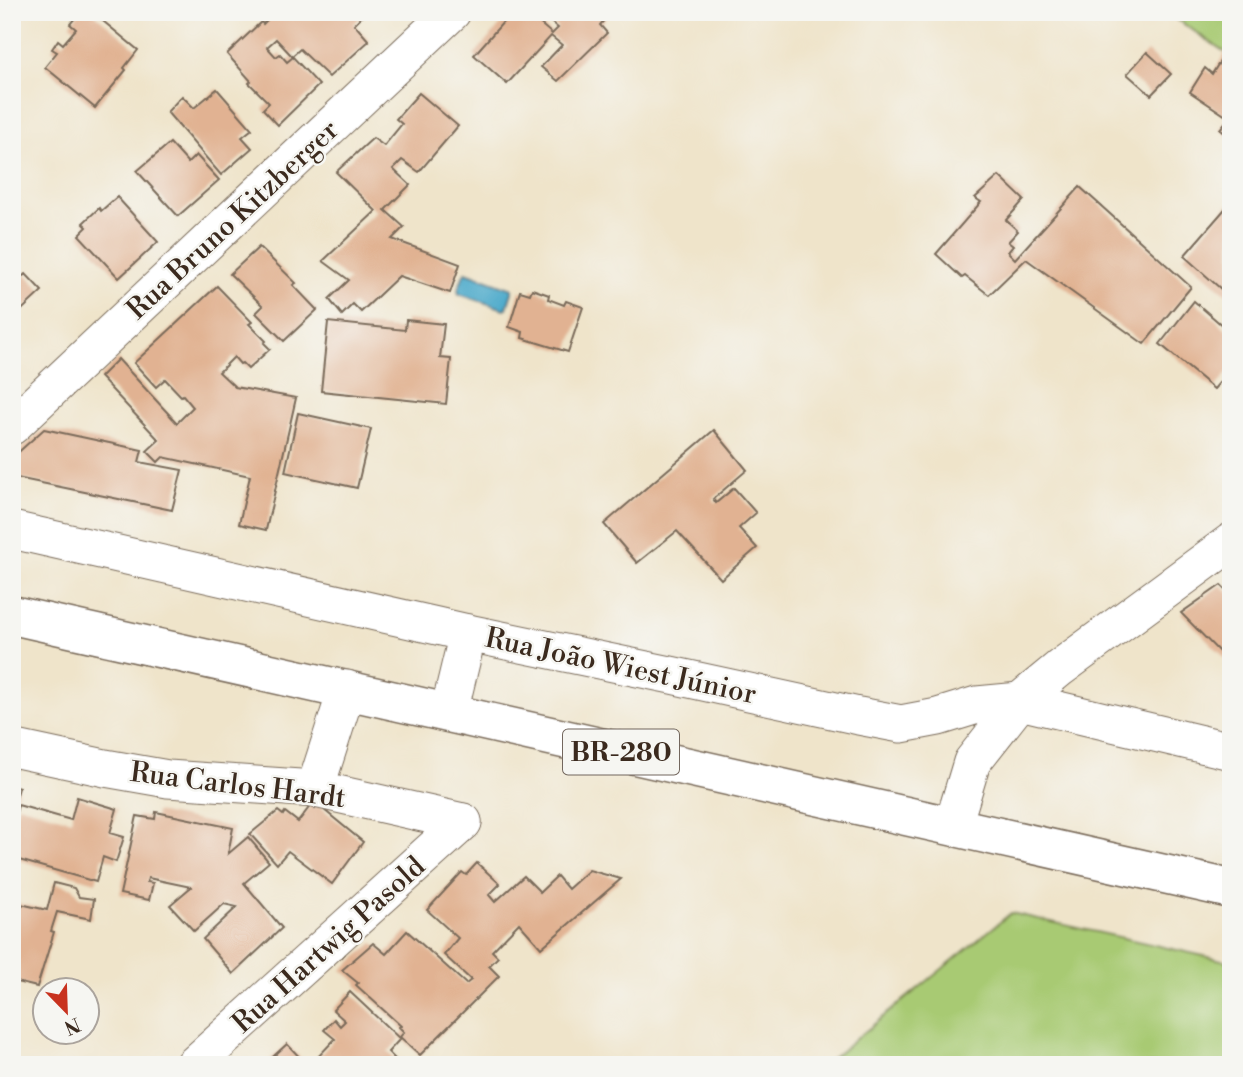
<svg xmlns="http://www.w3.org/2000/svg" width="1243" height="1077" viewBox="0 0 1243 1077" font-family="'Libre Bodoni',serif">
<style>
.green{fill:#a8ca73;stroke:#727a48;stroke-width:2}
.water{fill:#4daacb;stroke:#446a74;stroke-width:2}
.building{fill:#e1b292}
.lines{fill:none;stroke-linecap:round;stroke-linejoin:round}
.minor-casing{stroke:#7a6b5a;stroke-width:39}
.trunk-casing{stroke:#7a6b5a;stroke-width:41}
.minor{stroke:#fff;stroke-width:37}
.trunk{stroke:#fff;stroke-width:38}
.labels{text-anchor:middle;stroke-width:5;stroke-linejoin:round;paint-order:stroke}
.shield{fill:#f6f6f2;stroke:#73675e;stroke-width:2}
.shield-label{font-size:26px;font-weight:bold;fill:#3b2a1e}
.street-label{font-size:28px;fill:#3b2a1e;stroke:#f6f6f2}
</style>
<rect width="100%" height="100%" fill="#f6f6f2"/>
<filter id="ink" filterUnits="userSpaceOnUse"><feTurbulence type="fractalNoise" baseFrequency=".0143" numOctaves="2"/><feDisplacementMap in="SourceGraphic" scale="14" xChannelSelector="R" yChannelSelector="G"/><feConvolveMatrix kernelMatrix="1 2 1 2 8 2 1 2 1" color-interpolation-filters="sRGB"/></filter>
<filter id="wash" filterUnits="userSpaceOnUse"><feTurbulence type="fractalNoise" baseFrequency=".00686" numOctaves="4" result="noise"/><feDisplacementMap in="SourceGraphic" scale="28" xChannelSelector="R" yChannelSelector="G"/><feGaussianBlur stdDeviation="1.57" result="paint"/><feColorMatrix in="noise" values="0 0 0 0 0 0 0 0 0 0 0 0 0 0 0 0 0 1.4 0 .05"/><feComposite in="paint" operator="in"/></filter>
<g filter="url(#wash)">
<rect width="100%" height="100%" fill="#efe4ca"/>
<g class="green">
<polygon points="1166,12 1231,12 1231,56"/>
<polygon points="1011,913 1231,962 1231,1065 824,1065"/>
</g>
<polygon class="water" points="466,272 513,289 507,308 504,309 459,294 458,290 464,274"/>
<g id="blocks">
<g class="building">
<polygon points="80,12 92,12 138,50 124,68 126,70 95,108 45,67 57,52 52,49 58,40 63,44 76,29 70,24"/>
<polygon points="275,12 366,12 354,24 369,41 329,77 300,49 292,56 276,39 267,47 276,57 280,54 287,62 293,57 319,85 278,125 263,109 269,103 249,83 251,81 227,54 261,22 263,24"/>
<polygon points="512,12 516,12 523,18 528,13 552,34 558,28 539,12 611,12 600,25 607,33 558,81 541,67 562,45 551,36 507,84 474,55"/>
<polygon points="1147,52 1171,74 1151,95 1127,74"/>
<polygon points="1226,52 1231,55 1231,139 1220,129 1229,118 1190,92 1205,68 1212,74"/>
<polygon points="217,89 252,129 242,137 252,148 221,175 167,112 182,96 194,108"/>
<polygon points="419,93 458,126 419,172 402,160 393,169 410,185 385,210 404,227 392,239 460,264 450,293 399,276 361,312 353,304 342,315 329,299 349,280 323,261 376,211 336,172 373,138 384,146 402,124 396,119"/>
<polygon points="170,143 188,163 196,155 219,180 178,216 137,171"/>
<polygon points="999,176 1024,200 1006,220 1018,231 1008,242 1013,246 1008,252 1015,259 1080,187 1191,287 1144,344 1026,259 989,295 965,276 962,278 936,254 981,202 975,198"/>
<polygon points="117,197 158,242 119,278 79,235 87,227 83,223 99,208 101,211"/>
<polygon points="1231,202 1231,298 1184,256"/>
<polygon points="259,247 296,283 293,285 317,310 284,341 256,313 263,306 230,274"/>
<polygon points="12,264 23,276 26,274 42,291 12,319"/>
<polygon points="217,286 252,322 249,324 266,341 264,343 270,349 248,369 242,363 240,364 234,357 219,372 235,387 296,398 266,530 239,524 250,476 163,457 158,462 147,451 159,440 100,377 118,359 177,423 193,407 183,395 181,396 165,379 156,387 134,363"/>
<polygon points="532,289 549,295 548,299 564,305 566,301 583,307 568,352 522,338 523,332 509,327 520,291 530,294"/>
<polygon points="1194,301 1231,333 1231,369 1214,389 1160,344"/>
<polygon points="406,320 444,324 440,358 451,359 446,404 321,391 328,322 405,330"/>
<polygon points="298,413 371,429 357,488 285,472"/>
<polygon points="44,429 142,450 139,462 182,470 172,510 12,477 12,458"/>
<polygon points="714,430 747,470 713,499 716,503 734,488 756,513 739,528 757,548 721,579 677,531 637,563 604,524"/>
<polygon points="1221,585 1231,595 1231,664 1181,613"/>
<polygon points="12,786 19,788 13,808 12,808"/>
<polygon points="77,797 117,809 110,833 124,837 116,862 103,857 96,882 12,858 12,828 18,805 71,820"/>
<polygon points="311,805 315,809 318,805 363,842 332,884 288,851 277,864 250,834 278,811 283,815 285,812 298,822"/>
<polygon points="156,812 233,828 228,854 248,837 269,862 244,883 282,928 233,974 203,939 237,907 224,904 194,931 170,905 191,887 148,878 147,882 153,883 149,900 120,894 137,816 155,819"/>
<polygon points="477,863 500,884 489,895 495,902 524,876 540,892 557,876 568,889 589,870 621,879 541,948 519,923 492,951 498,957 489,966 499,976 420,1055 400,1037 404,1032 399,1027 401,1026 356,985 358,983 342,970 373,943 386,954 407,931 466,984 471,980 444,955 458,938 427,910 462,872 466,875"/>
<polygon points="54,883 74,888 79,897 94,899 91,919 57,912 51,931 54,932 37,987 12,981 12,902 47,910"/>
<polygon points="350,992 400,1039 388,1052 401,1065 315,1065 313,1062 335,1039 324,1030 334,1019 340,1026 345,1021 333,1010"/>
<polygon points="287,1044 307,1065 264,1065"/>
</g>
</g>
</g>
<g filter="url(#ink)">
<use href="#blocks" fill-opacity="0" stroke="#7a6b5a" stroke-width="2"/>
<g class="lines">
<defs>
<g id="minor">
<polyline points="12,426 452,12"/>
<polyline points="12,530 468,633 671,675 859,716 901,724 938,717 977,705 1020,701 1231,751"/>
<polyline points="449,712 468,633"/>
<polyline points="12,748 105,768 168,779 315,789 463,822"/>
<polyline points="315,789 347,689"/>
<polyline points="953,825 972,762 1020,701 1060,668 1231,542"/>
<polyline points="194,1065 463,822"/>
</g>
<polyline id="trunk" points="12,615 1231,889"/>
</defs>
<use href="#minor" class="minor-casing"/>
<use href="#trunk" class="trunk-casing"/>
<use href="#minor" class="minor"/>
<use href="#trunk" class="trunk"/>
</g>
</g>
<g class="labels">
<rect class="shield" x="563" y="729.5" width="116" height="45" rx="5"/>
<g class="shield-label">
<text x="621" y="761">BR-280</text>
</g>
<g class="street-label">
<text transform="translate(232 219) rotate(-43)" y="10">Rua Bruno Kitzberger</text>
<text transform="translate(621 665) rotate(12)" y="10">Rua João Wiest Júnior</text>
<text transform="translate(238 784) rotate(7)" y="10">Rua Carlos Hardt</text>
<text transform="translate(328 944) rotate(-42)" y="10">Rua Hartwig Pasold</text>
</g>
</g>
<rect width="1243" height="1077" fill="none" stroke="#f6f6f2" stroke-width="42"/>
<g transform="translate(66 1011) rotate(157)"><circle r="33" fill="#f6f6f2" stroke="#aba49d" stroke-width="2"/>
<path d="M0-5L12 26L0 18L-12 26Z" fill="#c8321e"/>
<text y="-10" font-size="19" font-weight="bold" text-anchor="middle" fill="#3b2a1e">N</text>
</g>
</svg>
